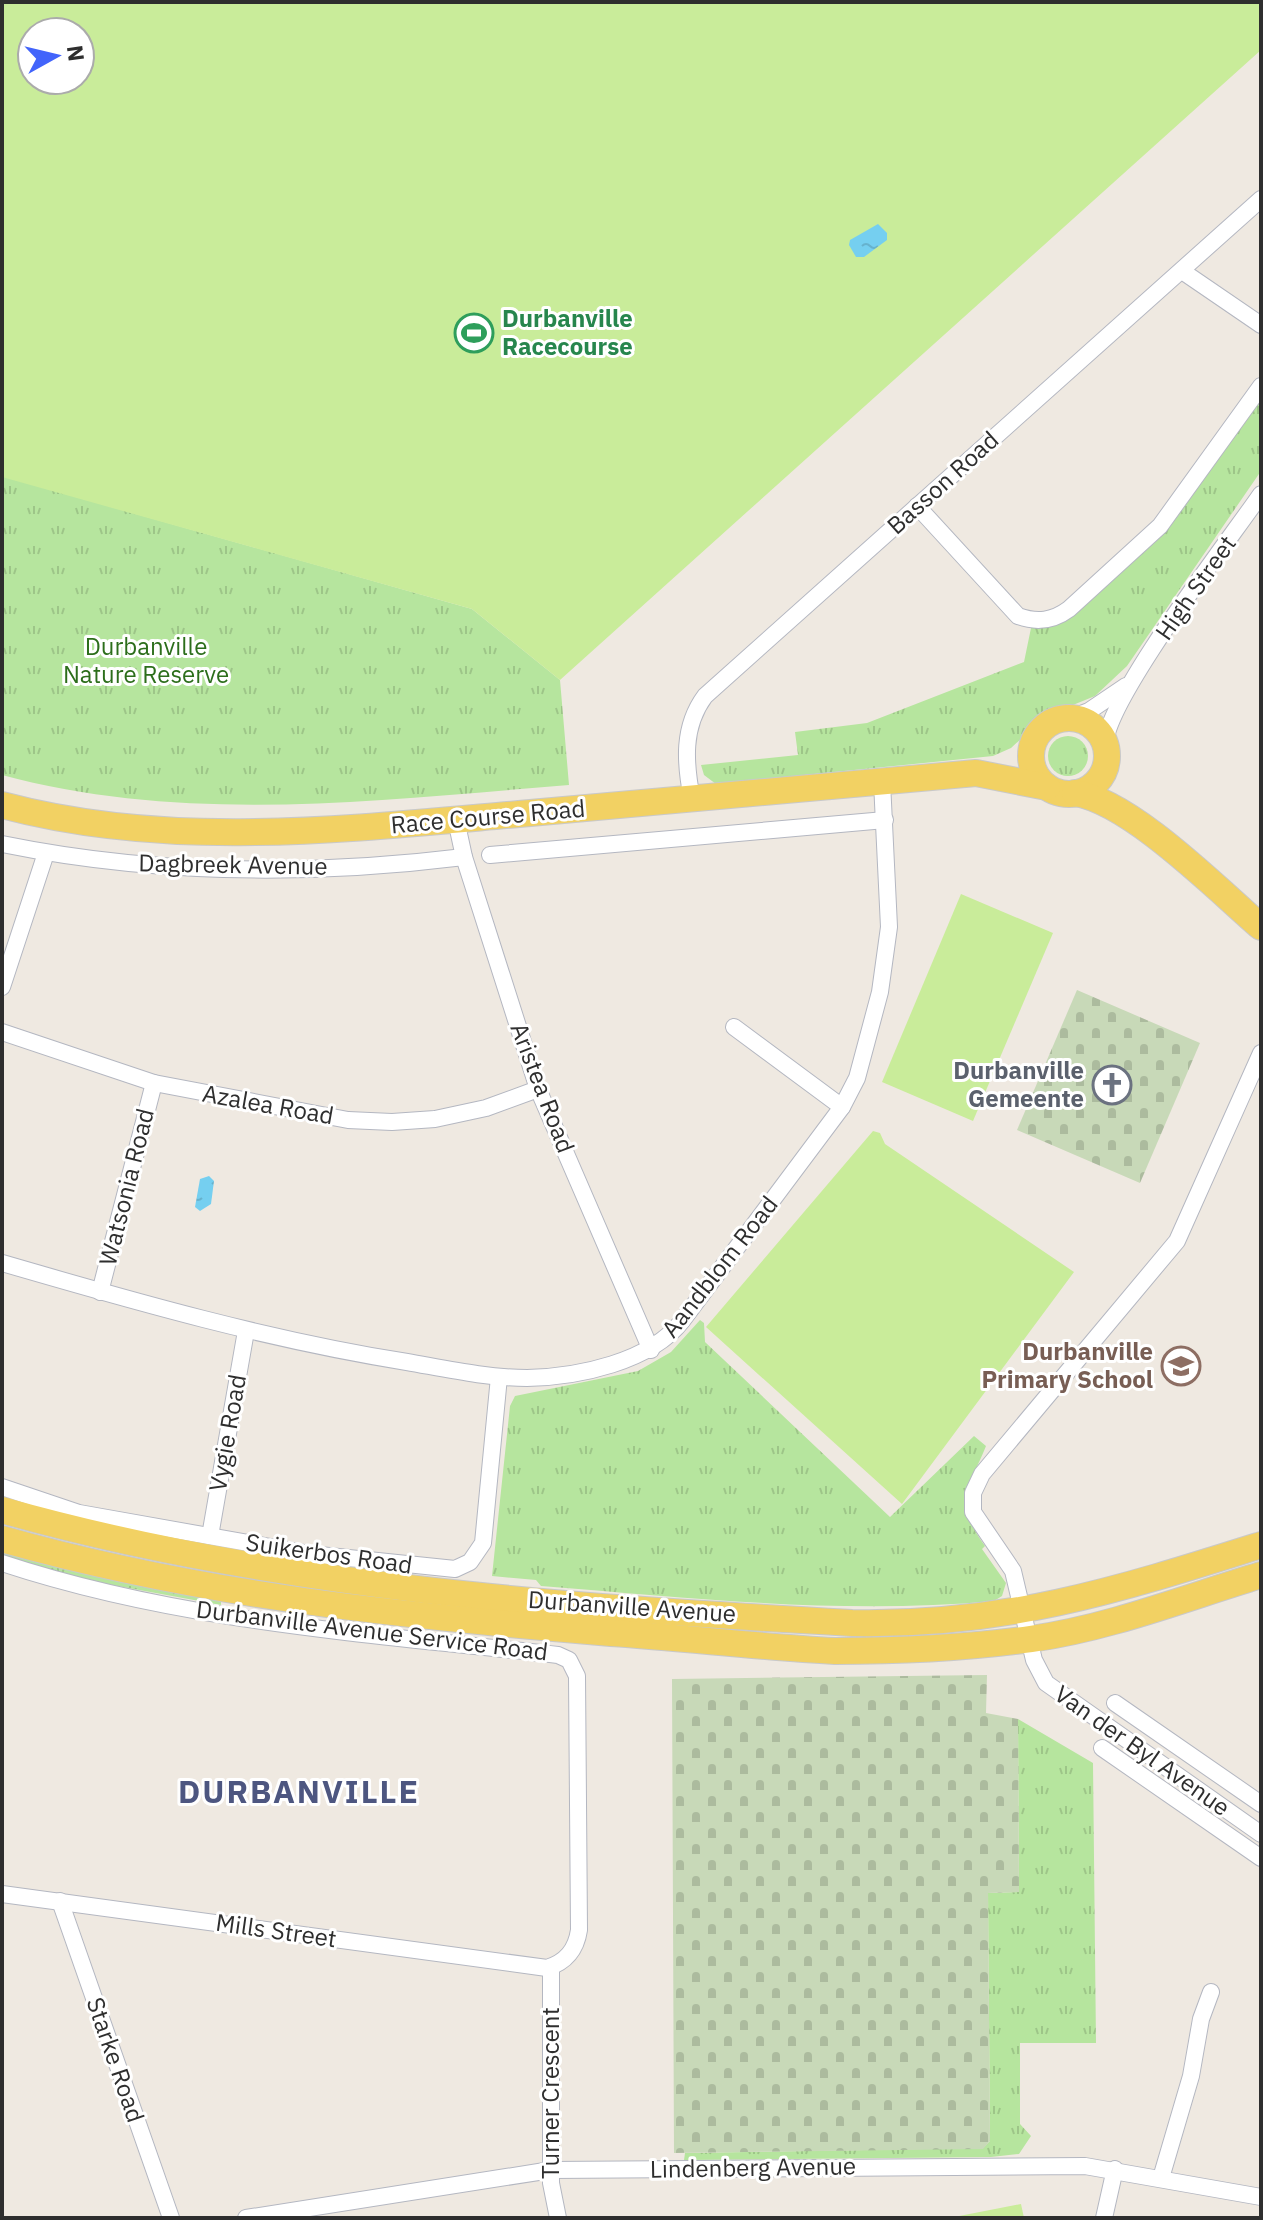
<svg xmlns="http://www.w3.org/2000/svg" width="1263" height="2220" viewBox="0 0 1263 2220" font-family="'IBM Plex Sans',sans-serif">
<style>
.grass{fill:url(#grass-tufts)}
.cemetery{fill:url(#cemetery-stones)}
.pitch{fill:#c9ec9a;fill-rule:evenodd}
.water{fill:url(#water-ripples)}
.lines{fill:none;stroke-linecap:round;stroke-linejoin:round}
.street-casing{stroke:#b4b7c1;stroke-width:18}
.primary-casing{stroke:#c9c9c9;stroke-width:28}
.street{stroke:#fff;stroke-width:16}
.primary{stroke:#f2d163;stroke-width:26}
.labels{text-anchor:middle;stroke-width:6;stroke-linejoin:round;paint-order:stroke}
.leisure-label{font-size:24px;font-weight:bold;fill:#27864d;stroke:#fff;text-anchor:start}
.street-label{font-size:24px;fill:#2e2e2e;stroke:#fff}
.park-label{font-size:24px;fill:#2c6e1b;stroke:#fff}
.worship-label{font-size:24px;font-weight:bold;fill:#5b616d;stroke:#fff;text-anchor:end}
.education-label{font-size:24px;font-weight:bold;fill:#785e54;stroke:#fff;text-anchor:end}
.district-label{font-size:32px;font-weight:bold;letter-spacing:2px;fill:#4d5680;stroke:#fff}
</style>
<defs>
<pattern id="grass-tufts" width="24" height="20" patternUnits="userSpaceOnUse" patternTransform="scale(2)"><rect width="24" height="20" fill="#b6e59e"/><path d="M3 7l-1-3M5 7V3M7 7l1-3M15 17l-1-3M17 17v-4M19 17l1-3" fill="none" stroke="#9dc588"/></pattern>
<pattern id="cemetery-stones" width="16" height="16" patternUnits="userSpaceOnUse" patternTransform="scale(2)"><rect width="16" height="16" fill="#c8d9b8"/><path d="M2 7V4a2 2 0 0 1 4 0v3zM10 15v-3a2 2 0 0 1 4 0v3z" fill="#acbb9e"/></pattern>
<pattern id="water-ripples" width="26" height="14" patternUnits="userSpaceOnUse" patternTransform="scale(2)"><rect width="26" height="14" fill="#75cff0"/><path d="M2 4q2-2 4 0t4 0M15 11q2-2 4 0t4 0" fill="none" stroke="#66b2ce"/></pattern>
</defs>
<rect width="100%" height="100%" fill="#efe9e1"/>
<g class="grass">
<polygon points="1261,397 1261,471 1127,666 1095,696 1046,716 1011,748 993,756 716,784 704,775 701,765 798,755 795,732 867,723 1024,662 1031,628 1052,626 1067,620 1177,517"/>
<path d="M2 476 472 609 560 680 569 785C381 800 187 825 2 775Z"/>
<circle cx="1068" cy="756" r="20"/>
<path d="M700 1320 704 1323 705 1342 890 1517 974 1436 986 1446C968 1491 951 1498 985 1546L982 1549 1006 1583 1002 1596 994 1601C842 1615 693 1598 541 1586L536 1580 492 1576 510 1406 515 1396 638 1371 671 1352Z"/>
<polygon points="2,1549 221,1601 221,1605 74,1578 2,1555"/>
<polygon points="1018,1719 1093,1763 1096,2043 1020,2043 1020,2124 1031,2136 1019,2154 991,2157 684,2160 685,2153 983,2148 990,2141 988,1893 1019,1892"/>
</g>
<g class="cemetery">
<polygon points="1077,990 1200,1043 1140,1183 1017,1130"/>
<polygon points="987,1675 986,1713 1018,1719 1019,1892 988,1893 990,2141 983,2149 674,2153 672,1679"/>
</g>
<g class="pitch">
<path d="M2 2H1261V50L560 680 472 609 2 477ZM32 32H80V80H32Z"/>
<polygon points="961,894 1053,933 973,1121 882,1082"/>
<polygon points="873,1131 880,1133 885,1144 1074,1272 902,1504 706,1327"/>
<polygon points="1021,2204 1024,2218 949,2218"/>
</g>
<g class="water">
<polygon points="878,224 887,233 887,240 864,257 856,257 849,245 850,240"/>
<polygon points="209,1176 214,1181 211,1204 200,1211 195,1207 200,1179"/>
</g>
<g class="lines">
<defs>
<g id="street">
<polyline points="1182,271 1261,325"/>
<path d="M917 506 1018 616C1037 623 1053 621 1069 609L1160 526 1261 386"/>
<polyline points="1071,718 1089,711 1126,686"/>
<path d="M1105 745C1105 701 1230 539 1261 494"/>
<path d="M692 799C685 763 682 727 705 696L1261 199"/>
<polyline points="456,820 464,857 538,1089 651,1350"/>
<path d="M2 844C154 875 310 876 464 857"/>
<polyline points="490,855 885,820"/>
<polyline points="2,987 46,853"/>
<polyline points="734,1027 842,1107"/>
<polyline points="2,1032 154,1083 348,1120 392,1122 435,1119 486,1108 538,1089"/>
<polyline points="1261,1053 1177,1241 982,1474 973,1493 973,1512 1013,1571 1034,1660 1046,1683 1261,1834"/>
<path d="M2 1263C136 1302 269 1340 407 1362 447 1369 487 1378 527 1378 578 1377 650 1362 682 1321L842 1107 857 1078 880 992 889 927 882 782"/>
<polyline points="100,1292 154,1083"/>
<polyline points="2,1487 79,1513 310,1554 455,1569 470,1562 483,1543 499,1377"/>
<polyline points="210,1536 246,1331"/>
<path d="M2 1563C180 1622 372 1634 558 1655L569 1660 577 1676 579 1930C576 1950 566 1962 547 1968L2 1894"/>
<polyline points="1115,1703 1261,1804"/>
<polyline points="1102,1748 1261,1858"/>
<polyline points="60,1901 171,2218"/>
<polyline points="551,1967 551,2183 558,2218"/>
<polyline points="1161,2178 1191,2076 1201,2019 1211,1992"/>
<polyline points="246,2218 551,2170 1085,2166 1261,2197"/>
<polyline points="1104,2218 1115,2169"/>
</g>
<g id="primary">
<circle cx="1069" cy="756" r="38"/>
<path d="M1075 793C1131 802 1216 888 1261 927"/>
<path d="M2 805C170 850 348 829 519 814 671 801 823 787 976 773L1047 787"/>
<path d="M2 1510C278 1588 566 1607 852 1623 1005 1626 1118 1590 1261 1545"/>
<path d="M2 1539C204 1596 403 1616 611 1633 686 1638 760 1647 835 1651 899 1651 966 1648 1031 1639 1109 1628 1185 1598 1261 1575"/>
</g>
</defs>
<use href="#street" class="street-casing"/>
<use href="#primary" class="primary-casing"/>
<use href="#street" class="street"/>
<use href="#primary" class="primary"/>
</g>
<defs>
<symbol id="stadium-ring" viewBox="-11 -11 22 22"><circle r="9.5" fill="#fff" stroke="#2e9e5b" stroke-width="1.5"/><path d="M0-5a6.5 5 0 1 0 0 10a6.5 5 0 1 0 0-10ZM-3.5-1.8h7v3.6h-7Z" fill="#2e9e5b"/></symbol>
<symbol id="church-ring" viewBox="-11 -11 22 22"><circle r="9.5" fill="#fff" stroke="#6b7280" stroke-width="1.5"/><path d="M-1.2-6h2.4v3.5h3.3v2.4h-3.3V6h-2.4V-.1h-3.3v-2.4h3.3Z" fill="#6b7280"/></symbol>
<symbol id="school-ring" viewBox="-11 -11 22 22"><circle r="9.5" fill="#fff" stroke="#8d6e63" stroke-width="1.5"/><path d="M0-5L7-2L0 1L-7-2ZM-4 1L0 2.5L4 1V4Q0 6-4 4Z" fill="#8d6e63"/></symbol>
</defs>
<g fill-rule="evenodd">
<use href="#stadium-ring" x="452" y="311" width="44" height="44"/>
<use href="#church-ring" x="1090" y="1063" width="44" height="44"/>
<use href="#school-ring" x="1159" y="1344" width="44" height="44"/>
</g>
<g class="labels">
<g class="leisure-label">
<text x="502" y="327">Durbanville<tspan x="502" dy="28">Racecourse</tspan></text>
</g>
<g class="street-label">
<text transform="translate(943 483) rotate(-42)" y="8">Basson Road</text>
<text transform="translate(1196 588) rotate(-55)" y="8">High Street</text>
<text transform="translate(488 817) rotate(-5)" y="8">Race Course Road</text>
<text transform="translate(233 865) rotate(1)" y="8">Dagbreek Avenue</text>
<text transform="translate(542 1088) rotate(69)" y="8">Aristea Road</text>
<text transform="translate(268 1105) rotate(10)" y="8">Azalea Road</text>
<text transform="translate(127 1187) rotate(-76)" y="8">Watsonia Road</text>
<text transform="translate(720 1267) rotate(-52)" y="8">Aandblom Road</text>
<text transform="translate(228 1433) rotate(-80)" y="8">Vygie Road</text>
<text transform="translate(329 1554) rotate(8)" y="8">Suikerbos Road</text>
<text transform="translate(632 1607) rotate(4)" y="8">Durbanville Avenue</text>
<text transform="translate(372 1631) rotate(7)" y="8">Durbanville Avenue Service Road</text>
<text transform="translate(1142 1751) rotate(35)" y="8">Van der Byl Avenue</text>
<text transform="translate(276 1931) rotate(8)" y="8">Mills Street</text>
<text transform="translate(115 2060) rotate(71)" y="8">Starke Road</text>
<text transform="translate(551 2093) rotate(-90)" y="8">Turner Crescent</text>
<text transform="translate(753 2168) rotate(-1)" y="8">Lindenberg Avenue</text>
</g>
<g class="park-label">
<text x="146" y="655">Durbanville<tspan x="146" dy="28">Nature Reserve</tspan></text>
</g>
<g class="worship-label">
<text x="1084" y="1079">Durbanville<tspan x="1084" dy="28">Gemeente</tspan></text>
</g>
<g class="education-label">
<text x="1153" y="1360">Durbanville<tspan x="1153" dy="28">Primary School</tspan></text>
</g>
<g class="district-label">
<text x="299" y="1803">DURBANVILLE</text>
</g>
</g>
<rect width="1263" height="2220" fill="none" stroke="#2e2e2e" stroke-width="8"/>
<g transform="translate(56 56) rotate(82)"><circle r="38" fill="#ffffff" stroke="#ababab" stroke-width="2"/>
<path d="M0-6L14 30L0 20L-14 30Z" fill="#4264fb"/>
<text y="-12" font-size="22" font-weight="bold" text-anchor="middle" fill="#2e2e2e">N</text>
</g>
</svg>
